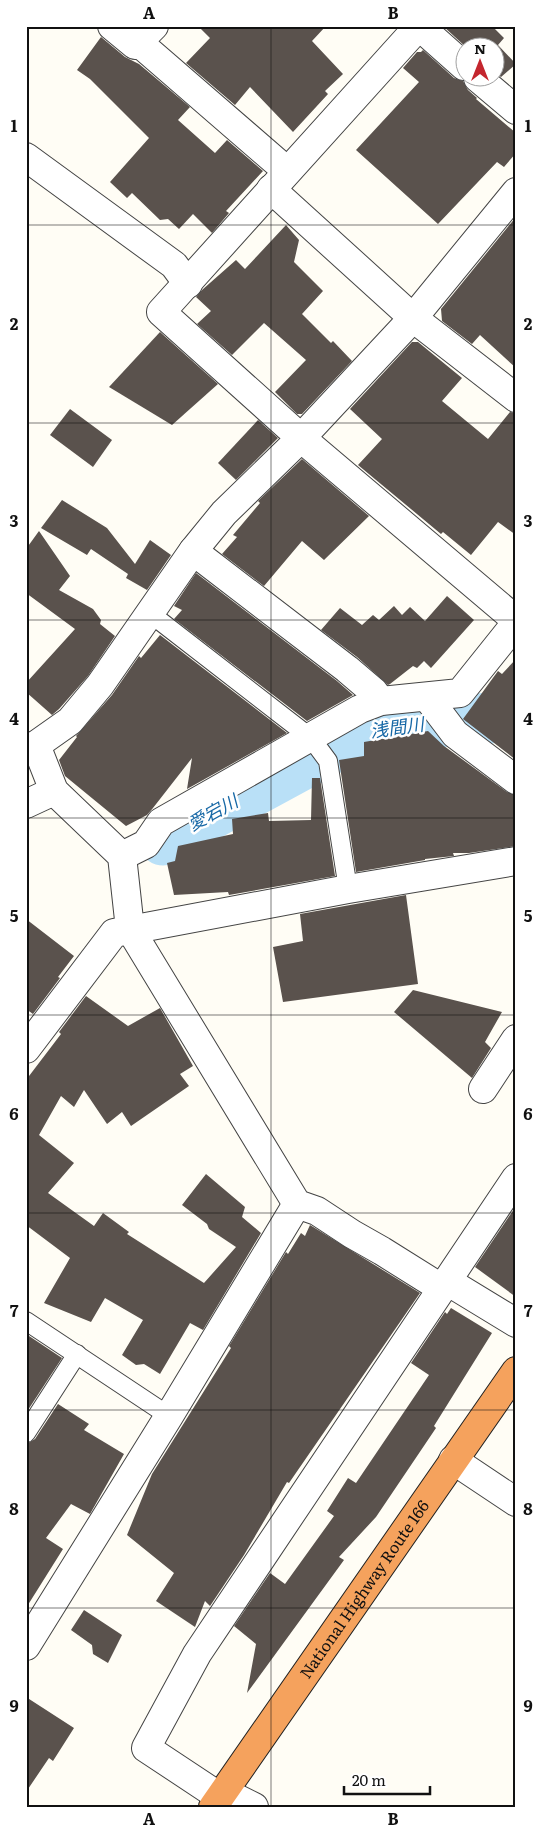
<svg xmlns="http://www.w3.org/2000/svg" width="542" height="1833" viewBox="0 0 542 1833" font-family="Literata,'Noto Sans JP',serif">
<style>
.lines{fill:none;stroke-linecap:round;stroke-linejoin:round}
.river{stroke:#b9e0f7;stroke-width:51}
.building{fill:#5a524d}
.lane-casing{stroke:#444;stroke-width:20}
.street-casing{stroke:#444;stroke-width:30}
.highway-casing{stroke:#222;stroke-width:30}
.lane{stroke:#fff;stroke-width:18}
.street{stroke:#fff;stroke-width:28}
.highway{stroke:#f5a25d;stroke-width:28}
.grid{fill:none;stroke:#111;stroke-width:1;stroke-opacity:0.55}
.labels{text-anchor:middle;stroke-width:5;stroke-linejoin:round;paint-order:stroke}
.street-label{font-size:16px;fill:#111;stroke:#fff}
.water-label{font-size:18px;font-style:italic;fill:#1768a6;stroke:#fff}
.neatline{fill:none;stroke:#111;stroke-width:2}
.grid-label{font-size:16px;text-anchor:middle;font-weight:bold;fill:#111}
</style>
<rect width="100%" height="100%" fill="#fffdf5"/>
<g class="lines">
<polyline class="river" points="163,840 371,727 516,716"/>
</g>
<g class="building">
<polygon points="198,26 326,26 312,41 343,74 325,91 328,94 293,132 250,87 235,105 186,63 210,38"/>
<polygon points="443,26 492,26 504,38 498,45 516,64 501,77 494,71 494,48 467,48"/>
<polygon points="101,37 125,57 139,64 190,107 178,120 215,153 227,140 263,171 226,211 229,213 212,233 193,214 179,229 168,219 160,220 132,193 127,198 110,182 149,138 90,79 77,70"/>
<polygon points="423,50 454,78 463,81 468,90 477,98 476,99 516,133 516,153 504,167 497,162 438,224 356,150 419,82 403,68 417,52 421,52"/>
<polygon points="516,217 516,368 480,335 472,344 442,321 441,309"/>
<polygon points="286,225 299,240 294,262 323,291 302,314 331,343 333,341 352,361 302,414 297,414 275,392 306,360 264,323 232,355 197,324 211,311 196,297 202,290 236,260 245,269"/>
<polygon points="160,332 218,384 172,425 109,387"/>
<polygon points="412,342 418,342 462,378 442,401 488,439 510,412 516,413 516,535 498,522 471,555 443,532 441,534 358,465 382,439 350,409"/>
<polygon points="70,409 112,440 93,467 50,435"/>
<polygon points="258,420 278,438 236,480 218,463"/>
<polygon points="302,459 369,516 324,560 302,541 264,586 222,554 237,537 233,535 260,503 258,501"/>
<polygon points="62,500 107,528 135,564 150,540 171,555 147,590 126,578 128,574 91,549 87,555 41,528"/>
<polygon points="39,531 70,576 59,590 93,609 101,620 100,624 115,636 88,676 59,709 52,715 26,692 26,683 75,629 26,593 26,549"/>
<polygon points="196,573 337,681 353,695 307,721 174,619 182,610 174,606"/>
<polygon points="447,596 474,620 431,668 424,661 417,668 413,666 390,684 388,685 357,657 321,630 340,608 362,625 373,615 379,620 394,606 402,615 410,607 425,621"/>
<polygon points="160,635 287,733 187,789 192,758 153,808 147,815 126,826 65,776 59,760 77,737 76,736 112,695 139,656 141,658"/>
<polygon points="516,659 516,760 463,719 498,671 502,674"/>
<polygon points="428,731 444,746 507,792 516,795 516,846 469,853 453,853 454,856 425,859 425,860 356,872 339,760 364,756 364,742"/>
<polygon points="312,778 320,778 335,876 229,895 228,892 174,895 167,863 175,861 178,846 233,834 232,819 268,813 269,821 311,820"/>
<polygon points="406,895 418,984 283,1002 273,947 303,941 300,914"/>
<polygon points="26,919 74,956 58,977 60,978 33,1014 26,1009"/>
<polygon points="413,990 502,1012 485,1042 491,1048 472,1078 394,1012"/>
<polygon points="86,996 128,1026 160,1008 193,1066 180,1074 189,1086 131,1126 122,1112 107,1124 84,1090 74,1107 61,1096 39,1135 74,1163 48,1193 94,1226 103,1213 129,1232 127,1234 204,1283 236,1247 209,1229 207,1224 182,1205 206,1174 245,1207 242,1217 261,1233 203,1330 190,1323 160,1374 144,1364 136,1365 122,1355 143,1320 105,1298 91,1322 44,1303 70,1258 26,1225 26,1080 61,1034 59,1032"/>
<polygon points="516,1206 516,1297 475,1267"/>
<polygon points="310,1225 420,1293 289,1483 287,1482 244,1555 210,1606 205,1601 195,1627 156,1601 174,1573 127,1535 152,1474 231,1348 229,1346 286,1252 288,1254 301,1233 305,1236"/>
<polygon points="451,1308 492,1333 434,1426 436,1428 376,1517 339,1557 344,1560 247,1693 256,1644 234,1626 270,1573 285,1584 334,1516 327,1511 348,1478 356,1483 429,1375 411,1363 445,1312 447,1314"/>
<polygon points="26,1334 62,1358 26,1413"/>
<polygon points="58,1404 89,1424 84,1430 124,1454 90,1514 71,1504 46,1538 63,1549 26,1608 26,1444 35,1439"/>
<polygon points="84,1610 122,1635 108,1663 93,1654 92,1645 71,1630"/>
<polygon points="26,1697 74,1728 53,1761 49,1758 26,1792"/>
</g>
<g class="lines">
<defs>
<g id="lane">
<polyline points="151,614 311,738 328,761 348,889"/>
<polyline points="26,1321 169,1416"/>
<polyline points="26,1433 77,1354"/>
</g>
<g id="street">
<polyline points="112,26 135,45 154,26"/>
<polyline points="419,26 161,312 301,438 516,620"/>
<polyline points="419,26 464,66"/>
<polyline points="138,42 287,171"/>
<polyline points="478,78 516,110"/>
<polyline points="26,157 174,265 188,284"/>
<polyline points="271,189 413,318 516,398"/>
<polyline points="193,551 347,669 374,692 381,701"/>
<polyline points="427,697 455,734 516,780"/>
<polyline points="36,745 70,721 100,685 193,551 224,513 301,438 413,318 516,192"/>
<polyline points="36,745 54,791 122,856 130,929 297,1204 317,1211 352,1234 382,1251 441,1288"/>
<polyline points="26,804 54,791"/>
<polyline points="122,856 146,844 161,822 360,709 381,701 460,693 516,623"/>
<polyline points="26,1049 114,933 348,889 516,861"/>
<polyline points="483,1089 516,1039"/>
<polyline points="447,1281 516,1323"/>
<polyline points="453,1460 516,1502"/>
<polyline points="26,1646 169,1416 297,1204"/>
<polyline points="224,1792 254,1807"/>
<polyline points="220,1797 146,1748 197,1654 516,1178"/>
</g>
<g id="highway">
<path id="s1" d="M213 1807 516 1371"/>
</g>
</defs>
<use href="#lane" class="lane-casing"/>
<use href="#street" class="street-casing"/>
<use href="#highway" class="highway-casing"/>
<use href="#lane" class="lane"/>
<use href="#street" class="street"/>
<use href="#highway" class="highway"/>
</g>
<path class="grid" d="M271 26V1807M26 225H516M26 423H516M26 620H516M26 818H516M26 1015H516M26 1213H516M26 1410H516M26 1608H516"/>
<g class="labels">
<g class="street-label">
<text dy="6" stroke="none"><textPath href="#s1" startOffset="265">National Highway Route 166</textPath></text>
</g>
<g class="water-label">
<text transform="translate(397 728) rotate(-8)" y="6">浅間川</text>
<text transform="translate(213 813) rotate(-29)" y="6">愛宕川</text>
</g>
</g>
<rect width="542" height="1833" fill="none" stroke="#ffffff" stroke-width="55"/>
<g transform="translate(480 62)"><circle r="24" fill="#ffffff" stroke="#a0a0a0"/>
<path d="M0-4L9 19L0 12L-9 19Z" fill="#c4262e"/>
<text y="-8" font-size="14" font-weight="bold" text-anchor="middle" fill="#111111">N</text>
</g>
<path d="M344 1786v8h86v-8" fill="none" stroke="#111111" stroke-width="2.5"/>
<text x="352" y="1786" font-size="15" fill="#111111" stroke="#ffffff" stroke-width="4" paint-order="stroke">20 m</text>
<rect x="28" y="28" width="486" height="1778" class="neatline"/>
<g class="grid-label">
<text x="149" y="19">A</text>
<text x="393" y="19">B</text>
<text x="14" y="132">1</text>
<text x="528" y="132">1</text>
<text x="14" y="330">2</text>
<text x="528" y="330">2</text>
<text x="14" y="527">3</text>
<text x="528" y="527">3</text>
<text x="14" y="725">4</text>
<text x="528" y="725">4</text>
<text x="14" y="922">5</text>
<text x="528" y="922">5</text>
<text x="14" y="1120">6</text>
<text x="528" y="1120">6</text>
<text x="14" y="1317">7</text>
<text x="528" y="1317">7</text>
<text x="14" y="1515">8</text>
<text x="528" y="1515">8</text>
<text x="14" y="1712">9</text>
<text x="528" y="1712">9</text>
<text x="149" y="1825">A</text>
<text x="393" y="1825">B</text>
</g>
</svg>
